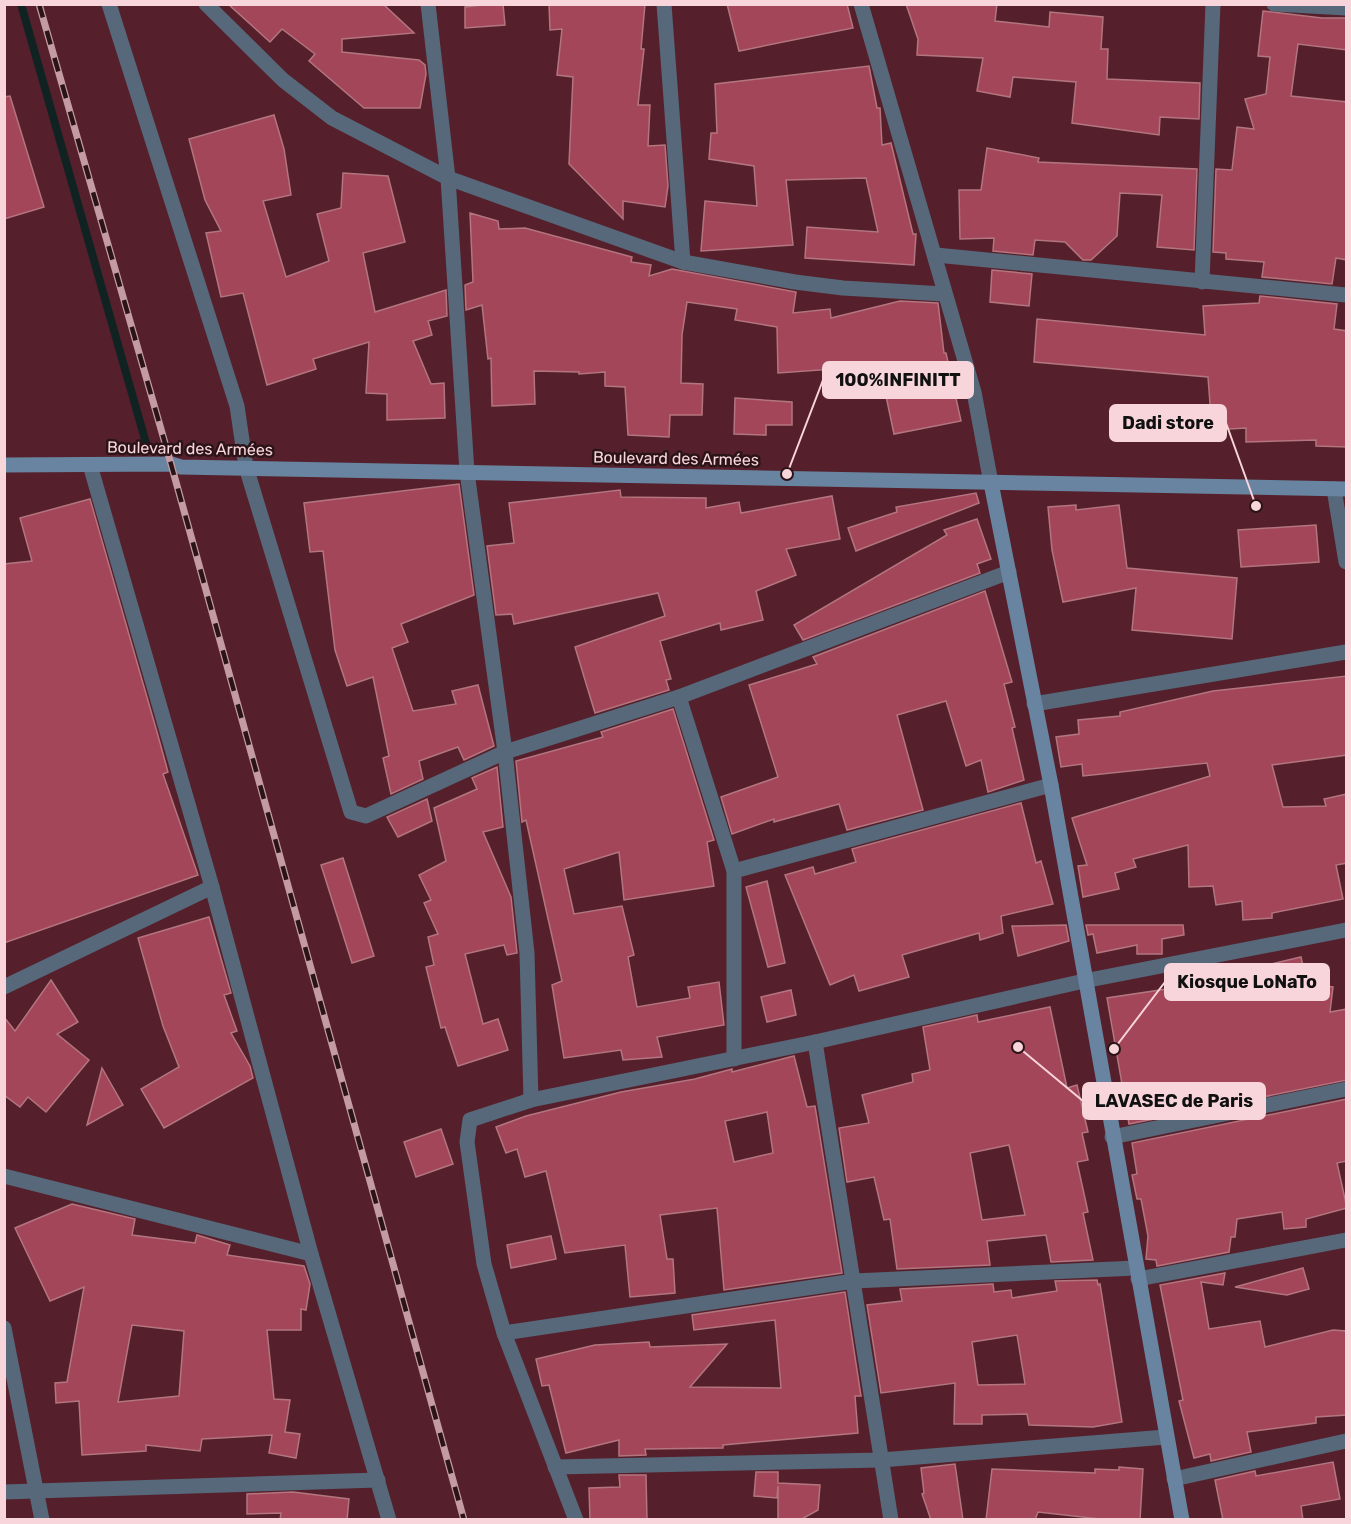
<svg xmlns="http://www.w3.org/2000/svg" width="1351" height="1524" viewBox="0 0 1351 1524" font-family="Rubik,sans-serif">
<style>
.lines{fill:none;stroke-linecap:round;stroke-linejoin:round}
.stream{stroke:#102322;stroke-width:8}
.building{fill:#a3465a;stroke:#b3757f;stroke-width:1.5;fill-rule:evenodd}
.street{stroke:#56687a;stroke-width:15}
.secondary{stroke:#6884a0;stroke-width:15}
.rail-casing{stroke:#c49ba2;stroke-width:7}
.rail{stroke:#2b1418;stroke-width:4.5;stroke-dasharray:14;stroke-linecap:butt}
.labels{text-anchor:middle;stroke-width:5;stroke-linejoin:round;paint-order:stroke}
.street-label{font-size:16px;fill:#f8d5da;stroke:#2b1418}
.leader{fill:none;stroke:#f8d5da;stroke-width:2}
.callout-dot{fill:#f8d5da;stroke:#2b1418;stroke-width:2}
.callout{fill:#f8d5da;stroke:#f8d5da;stroke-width:2}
.callout-label{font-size:18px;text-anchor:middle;font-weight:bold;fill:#111}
</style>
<rect width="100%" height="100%" fill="#55202b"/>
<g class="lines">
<polyline class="stream" points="21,4 146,443"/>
</g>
<g class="building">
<polygon points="228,4 383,4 414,33 342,39 342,52 419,60 425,65 426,74 420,108 364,108 309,61 315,54 282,29 270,42"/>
<polygon points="491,4 503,4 505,25 465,28 465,7"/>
<polygon points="549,4 645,4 641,49 644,49 638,105 650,105 648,146 665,145 668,186 665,207 623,201 623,219 569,164 573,77 557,75 562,29 550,30"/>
<polygon points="727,4 847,4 853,28 739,51"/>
<polygon points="906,4 997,4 995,21 1049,27 1050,12 1103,17 1101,49 1108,49 1107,79 1200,83 1199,119 1160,117 1159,135 1072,123 1076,82 1013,77 1010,97 977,91 983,58 917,55 918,39"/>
<polygon points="1263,11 1322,18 1347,18 1347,50 1298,44 1291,96 1347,102 1347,260 1336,258 1332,284 1262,277 1264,262 1226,259 1226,253 1213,252 1216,169 1232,170 1237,127 1254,129 1245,99 1266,94 1270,57 1258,56"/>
<polygon points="869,66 877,108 880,108 882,145 891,143 913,234 916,234 914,265 805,258 807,227 878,232 866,178 786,180 793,245 701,251 705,201 757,206 754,166 709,159 711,133 717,133 715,84"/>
<polygon points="10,96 44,207 4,219 4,97"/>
<polygon points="274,115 284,149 291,195 263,201 286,277 329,261 317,214 341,208 343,173 388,176 405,242 363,253 375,312 446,290 447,316 428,321 432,335 413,341 431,384 444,383 445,418 387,420 387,394 366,393 369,342 313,359 316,369 267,385 243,293 221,297 206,233 221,231 205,200 189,139"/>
<polygon points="987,148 1039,158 1038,162 1197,169 1194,250 1157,247 1162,195 1120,193 1117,236 1091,260 1083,260 1065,242 1035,240 1033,255 993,251 994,238 960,239 959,190 981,190"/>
<polygon points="470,213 498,221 499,229 525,228 632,257 631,262 651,265 649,276 672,269 796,292 793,313 830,309 831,318 900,301 938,303 944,353 946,353 961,421 894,434 882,377 865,381 862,367 778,373 777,327 735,320 737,309 687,302 682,335 681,383 703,384 702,415 670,415 669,437 628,435 625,387 605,386 605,372 579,374 579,372 534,371 535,404 492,406 491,358 488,359 482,305 466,310 465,285 473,282"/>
<polygon points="992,270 1032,274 1029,306 990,302"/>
<polygon points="1260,296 1337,304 1334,329 1347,331 1347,447 1316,446 1316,440 1246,442 1246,428 1212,430 1208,377 1034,362 1037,319 1205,335 1203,306 1259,303"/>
<polygon points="735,398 792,402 792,425 766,425 766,435 734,434"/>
<polygon points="459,484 474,595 401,624 408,642 392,648 413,711 456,704 452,691 478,685 494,746 464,760 458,747 419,761 423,779 391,794 383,758 389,756 373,677 347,686 335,650 323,551 310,552 304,503"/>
<polygon points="620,490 621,497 706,498 706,508 739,502 741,513 832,496 840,539 786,549 796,575 756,591 763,620 721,630 720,623 660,641 671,679 666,680 669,690 595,713 575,647 665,616 658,593 514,624 512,614 496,615 487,546 514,543 509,503"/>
<polygon points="976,493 979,503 856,551 848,528 897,512 896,507"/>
<polygon points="90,499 157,732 168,772 163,774 198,875 4,943 4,564 32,561 20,518"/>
<polygon points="1076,505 1076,510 1119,505 1127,568 1237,578 1232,639 1132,630 1136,588 1063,602 1052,550 1048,507"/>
<polygon points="977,519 991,559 977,564 980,573 803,640 794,625 947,535 944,530"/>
<polygon points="1316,525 1319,562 1241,567 1238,530"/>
<polygon points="985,591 1012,682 1004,684 1015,727 1012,728 1024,780 988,792 981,760 966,766 946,701 897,715 923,810 847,830 839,804 774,822 774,819 732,834 721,797 778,777 749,685 817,664 813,657"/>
<polygon points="1347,676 1347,755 1272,765 1283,807 1326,806 1324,799 1347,794 1347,863 1336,865 1343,899 1272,913 1272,918 1243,920 1242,901 1216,905 1213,886 1189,887 1188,845 1133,859 1136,867 1115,873 1119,889 1083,897 1078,866 1087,865 1072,818 1210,776 1207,763 1083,776 1082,764 1061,767 1056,737 1079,734 1078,720 1120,716 1120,712 1213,691"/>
<polygon points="673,709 714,840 707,842 714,886 624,900 619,852 564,869 574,914 622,906 634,955 628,957 637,1007 690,998 688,987 719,982 724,1025 657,1037 662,1057 623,1060 621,1050 564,1058 552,985 562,981 526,820 522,822 516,761 603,737 601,732"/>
<polygon points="497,767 503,827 483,832 511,897 517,953 507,955 504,945 465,954 483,1024 498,1019 508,1050 458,1066 445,1027 441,1028 426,967 434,965 428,937 438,934 424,903 431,900 419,875 446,861 434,808 477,789 472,778"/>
<polygon points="427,799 432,821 398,837 387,817"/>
<polygon points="1021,803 1036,863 1041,861 1053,904 1001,916 1003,933 980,940 979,933 902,955 909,977 859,991 854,975 830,985 785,875 813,867 815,874 856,862 852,849"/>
<polygon points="343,858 374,956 352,963 321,865"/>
<polygon points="767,881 785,963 768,967 746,887"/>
<polygon points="209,917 231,993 224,995 237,1031 231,1033 250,1066 253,1078 164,1128 141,1089 179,1067 163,1026 138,938"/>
<polygon points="1066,925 1069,941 1018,956 1012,926"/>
<polygon points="1086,925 1183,925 1184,935 1162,939 1162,954 1137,954 1137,945 1097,953 1093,934 1088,935"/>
<polygon points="1301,957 1307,984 1333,987 1330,1012 1347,1009 1347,1080 1129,1124 1107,998 1267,974 1267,965"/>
<polygon points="51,980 78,1022 57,1034 89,1060 46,1112 28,1097 20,1107 4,1095 4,1017 15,1031"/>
<polygon points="791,990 796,1015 767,1022 761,997"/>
<path d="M1050 1007 1067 1088 1077 1085 1088 1132 1082 1133 1088 1160 1077 1162 1088 1212 1083 1213 1093 1260 1051 1262 1046 1235 987 1241 990 1265 897 1269 890 1219 884 1220 874 1177 847 1182 839 1128 869 1123 862 1095 913 1082 912 1074 930 1070 923 1027 977 1015 978 1022ZM1009 1145 1025 1215 982 1220 970 1153Z"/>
<path d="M794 1056 807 1107 815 1106 842 1273 724 1290 717 1208 660 1215 667 1259H673L675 1293 630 1297 625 1245 565 1253 546 1171 525 1177 517 1149 506 1153 496 1127 526 1116 621 1092 695 1079 732 1069V1072ZM767 1112 773 1153 734 1162 725 1121Z"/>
<polygon points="102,1068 123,1105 87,1125"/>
<polygon points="1347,1099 1347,1161 1337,1163 1347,1208 1306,1219 1306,1227 1284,1229 1282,1212 1237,1219 1235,1237 1231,1237 1229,1252 1157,1266 1156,1260 1146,1259 1148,1236 1141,1199 1137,1199 1132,1175 1137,1174 1132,1143"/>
<polygon points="441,1129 453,1164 416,1177 404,1142"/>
<path d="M72 1204 135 1219 132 1235 195 1243 197 1235 230 1245 227 1255 304 1266 310 1284 306 1310 301 1309V1330H267L274 1399 290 1400 285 1432 300 1434 296 1458 269 1453 272 1435 202 1439 200 1451 146 1445V1451L82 1455 79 1401 56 1403 55 1383 67 1382 84 1287 50 1301 15 1228ZM132 1325 184 1331 179 1396 118 1402Z"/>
<polygon points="551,1236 556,1259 511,1268 507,1245"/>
<polygon points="1303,1268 1309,1289 1287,1295 1235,1287"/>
<polygon points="1225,1273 1223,1285 1201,1282 1209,1329 1260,1321 1265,1347 1333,1330 1347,1331 1347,1415 1316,1417 1316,1423 1247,1432 1251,1452 1211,1461 1210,1454 1194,1458 1179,1401 1183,1400 1160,1285"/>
<path d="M1097 1280 1098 1285 1100 1284 1122 1422 1093 1427 1029 1425 1027 1414 982 1415V1424H954L955 1383 881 1393 867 1305 902 1301 900 1289 993 1284 994 1292 1011 1290 1012 1298 1057 1291 1055 1281ZM1017 1335 1025 1384 978 1385 972 1342Z"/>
<polygon points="845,1292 861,1396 855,1396 858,1433 723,1445 723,1448 645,1449 646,1455 619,1456 619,1440 566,1453 549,1385 542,1386 536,1359 595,1345 649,1342 650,1347 727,1344 690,1387 781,1388 775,1320 694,1330 692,1315"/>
<polygon points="1333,1462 1340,1499 1301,1506 1303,1520 1223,1520 1215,1480 1255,1471 1256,1476"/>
<polygon points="955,1464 963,1520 931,1520 922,1494 924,1493 921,1468"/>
<polygon points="1119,1467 1143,1469 1140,1520 1109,1520 1038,1512 1035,1520 986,1520 992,1469 1095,1473 1095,1469 1119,1470"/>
<polygon points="756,1472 778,1472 778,1483 820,1485 818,1510 800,1520 778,1520 778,1486 777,1498 754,1496"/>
<polygon points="619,1475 646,1475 647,1520 590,1520 589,1488 620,1487"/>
<polygon points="293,1492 349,1499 347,1520 280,1520 281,1513 247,1514 247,1494"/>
</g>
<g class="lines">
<g class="street">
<polyline points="109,4 237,406 246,467 351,812 366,816 505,752 679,697 1009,572"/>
<polyline points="206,4 283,80 332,118 448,178 683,262 795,282 843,288 944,294"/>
<polyline points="428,4 448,178 467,472 505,752 527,953 531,1100"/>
<polyline points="664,4 683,262"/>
<polyline points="861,4 974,392 991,483"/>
<polyline points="1274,4 1346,8"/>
<polyline points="936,255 1346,295"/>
<polyline points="1202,282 1213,4"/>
<polyline points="90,465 212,887 311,1254 389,1520"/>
<polyline points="1334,489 1346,562"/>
<polyline points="679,697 734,871 734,1059"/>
<polyline points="1034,704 1346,652"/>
<polyline points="734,871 1051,785"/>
<polyline points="4,987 212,887"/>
<polyline points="815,1042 891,1520"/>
<polyline points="1112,1137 1346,1089"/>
<polyline points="4,1176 311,1254"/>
<polyline points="1138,1279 1346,1240"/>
<polyline points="4,1328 42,1520"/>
<polyline points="504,1333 854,1281 1136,1268"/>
<polyline points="555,1467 881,1460 1166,1437"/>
<polyline points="1174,1479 1346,1441"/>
<polyline points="4,1492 378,1480"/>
<polyline points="576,1520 504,1333 484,1264 467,1142 470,1120 531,1100 815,1042 1084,981 1346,930"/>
</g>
<g class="secondary">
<polyline points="4,465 171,464 181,467 1346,489"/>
<polyline points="991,483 1051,785 1182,1520"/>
</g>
<defs>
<polyline id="rail" points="39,4 171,464 464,1520"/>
</defs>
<use href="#rail" class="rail-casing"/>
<use href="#rail" class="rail"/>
</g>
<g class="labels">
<g class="street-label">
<text transform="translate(190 448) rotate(1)" y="6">Boulevard des Armées</text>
<text transform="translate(676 458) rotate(1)" y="6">Boulevard des Armées</text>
</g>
</g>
<path class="leader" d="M787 474L823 380M1256 506L1226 423M1114 1049L1165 982M1018 1047L1083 1101"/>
<g class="callout-dot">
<circle cx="787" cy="474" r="6"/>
<circle cx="1256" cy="506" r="6"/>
<circle cx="1114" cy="1049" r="6"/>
<circle cx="1018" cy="1047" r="6"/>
</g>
<g class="callout">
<rect x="823" y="362" width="150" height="36" rx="6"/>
<rect x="1110" y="405" width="116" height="36" rx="6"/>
<rect x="1165" y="964" width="164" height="36" rx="6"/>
<rect x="1083" y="1083" width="182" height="36" rx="6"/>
</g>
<g class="callout-label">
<text x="898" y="386">100%INFINITT</text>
<text x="1168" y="429">Dadi store</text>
<text x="1247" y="988">Kiosque LoNaTo</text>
<text x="1174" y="1107">LAVASEC de Paris</text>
</g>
<rect width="1351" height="1524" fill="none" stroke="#f8d5da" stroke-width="12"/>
</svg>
